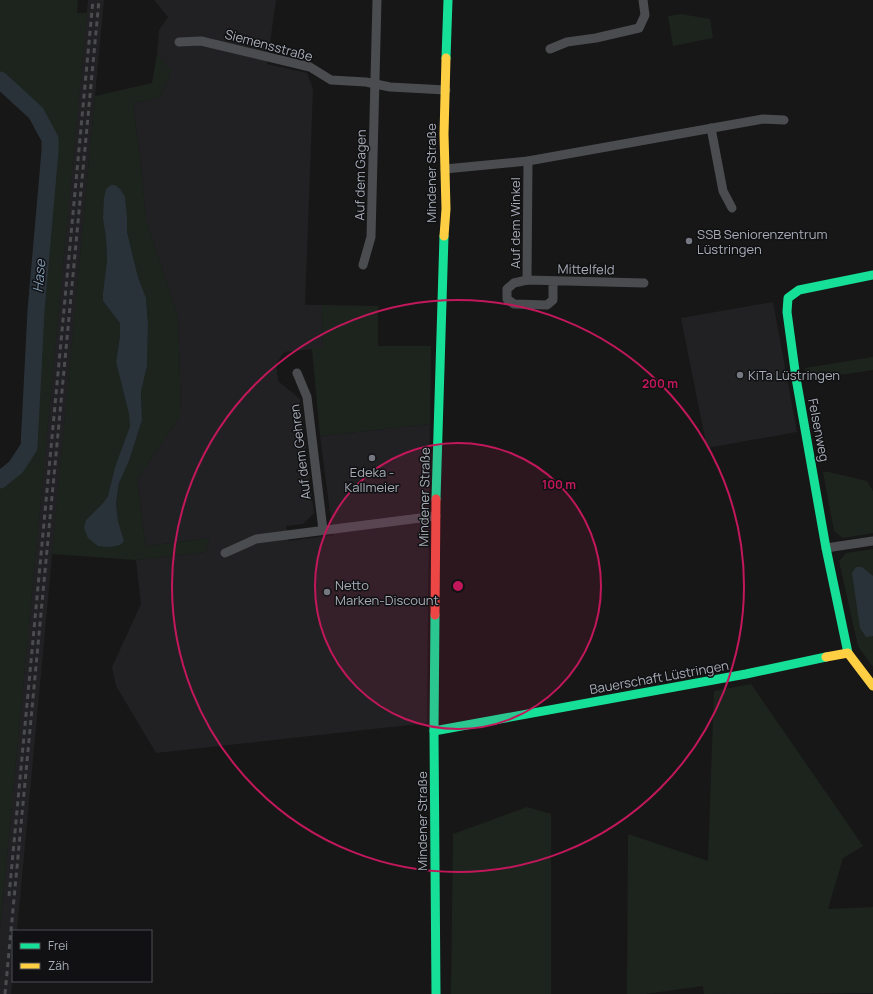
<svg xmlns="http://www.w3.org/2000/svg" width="873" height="994" viewBox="0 0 873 994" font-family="Manrope,sans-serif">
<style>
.built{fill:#212123}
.green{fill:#1d241e;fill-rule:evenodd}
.water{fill:#2a3239}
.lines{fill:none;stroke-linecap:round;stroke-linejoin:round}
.river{stroke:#2a3239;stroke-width:17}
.street{stroke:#4b4c50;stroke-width:9}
.fast{stroke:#16e098;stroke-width:9}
.slow{stroke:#ffcf43;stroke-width:9}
.jam{stroke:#f24e42;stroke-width:9}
.rail{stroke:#4b4c4f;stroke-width:3;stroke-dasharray:5 4;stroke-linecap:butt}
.ring{fill:none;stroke:#c2185b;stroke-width:2}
.poi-dot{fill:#757880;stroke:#111113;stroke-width:1.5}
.labels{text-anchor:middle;stroke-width:3;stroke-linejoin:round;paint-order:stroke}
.street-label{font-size:13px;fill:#a8adb8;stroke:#111113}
.poi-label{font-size:13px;fill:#a8adb8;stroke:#111113;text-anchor:start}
.water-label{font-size:14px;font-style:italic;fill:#7f9bb3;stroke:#111113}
.centre{fill:#c2185b;stroke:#111113;stroke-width:2}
.ring-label{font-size:12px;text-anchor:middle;font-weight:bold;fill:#c2185b;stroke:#111113;stroke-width:3;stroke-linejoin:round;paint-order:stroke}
</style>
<rect width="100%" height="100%" fill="#171717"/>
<g class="built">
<polygon points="88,0 104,0 17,931 13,931 13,976 11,994 0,994 0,930"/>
<polygon points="154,0 276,0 267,64 307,73 313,89 305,305 322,305 323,348 284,352 276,364 278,381 300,399 314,513 303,524 286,526 288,541 333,535 320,436 430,424 427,723 156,753 116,686 112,667 141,604 136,560 205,552 210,538 147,546 145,541 137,479 181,415 178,316 146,219 141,166 133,103 160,97 171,71 157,54 159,30 168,17"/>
<polygon points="773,302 797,432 707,448 681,318"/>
</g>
<g class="green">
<polygon points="0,0 78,0 77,13 87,13 0,930 0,480 16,467 29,447 36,311 50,151 50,139 36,113 0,80"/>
<polygon points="681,14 710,19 713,38 673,46 668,16"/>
<path d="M157 54 171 71 160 97 133 103 141 166 146 219 178 316 181 415 137 479 145 541 147 546 210 538 205 552 136 560 52 554 95 96 152 83ZM125 197 127 216V232L138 277 146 298 148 324 147 366 141 392 142 420 129 461 119 483 116 503 118 521 124 541 86 520 103 503 108 496 115 467 130 426 129 414 116 362 120 336V323L103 301V293L107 260 106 238 103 219Z"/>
<polygon points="322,305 378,306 378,346 431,346 430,424 320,436 312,349 323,347"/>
<polygon points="873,357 873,370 807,380 805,368"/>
<polygon points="823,472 829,472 867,481 873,491 873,533 843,538 834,531"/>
<polygon points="873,549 873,667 858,646 839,561 846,553"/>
<polygon points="751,684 863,846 843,858 828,909 873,907 873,993 704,994 703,986 645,994 627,994 628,834 708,861 714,691"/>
<polygon points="527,807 551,814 551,994 451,994 453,834"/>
</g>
<g class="water">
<polygon points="111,185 115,185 120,189 125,197 127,216 127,232 138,277 146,298 148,324 147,366 141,392 142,420 129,461 119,483 116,503 118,521 124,541 120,545 110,547 98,546 88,538 84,528 86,520 103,503 108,496 115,467 130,426 129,414 116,362 120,336 120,323 103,301 103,293 107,260 106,238 103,219 104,198 106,189"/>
<polygon points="856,567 862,567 873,576 873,636 866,637 860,628 852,573"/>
</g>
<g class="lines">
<polyline class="river" points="0,80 36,113 50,139 50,151 36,311 29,447 16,467 0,480"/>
<g class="street">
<polyline points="179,42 201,41 310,67 331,80 366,82 390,87 446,90"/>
<polyline points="550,49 567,42 596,38 639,28 645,15 643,0"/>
<polyline points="711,128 723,191 732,208"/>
<polyline points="445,169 528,161 763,119 784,120"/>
<polyline points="363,265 371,237 377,0"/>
<polyline points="527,280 528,161"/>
<polyline points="553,281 553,300 547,305 514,304 507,299 507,289 514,283 527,280 644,283"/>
<polyline points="297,373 307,397 323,530"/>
<polyline points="826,548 873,541"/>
<polyline points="225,553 256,539 436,516"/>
</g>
<g class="fast">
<polyline points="446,58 448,0"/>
<polyline points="436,499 444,236"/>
<polyline points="435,615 434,731 436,994"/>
<polyline points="848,653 826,548 796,378 787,312 788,298 799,290 873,275"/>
<polyline points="434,731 746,674 826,657"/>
</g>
<g class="slow">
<polyline points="444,236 446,209 444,134 446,58"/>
<polyline points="826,657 848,653 873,686"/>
</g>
<polyline class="jam" points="435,615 436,499"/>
<g class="rail">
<polyline points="9,896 93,0"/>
<polyline points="5,994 99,0"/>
</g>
</g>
<circle cx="458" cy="586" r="143" fill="#c2185b" fill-opacity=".12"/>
<g class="ring">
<circle cx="458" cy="586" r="143"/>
<circle cx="458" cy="586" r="286"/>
</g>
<g class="poi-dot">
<circle cx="689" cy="241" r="4"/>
<circle cx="740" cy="375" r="4"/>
<circle cx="372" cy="458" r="4"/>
<circle cx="327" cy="592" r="4"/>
</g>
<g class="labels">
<g class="street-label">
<text transform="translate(269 45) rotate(15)" y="5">Siemensstraße</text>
<text transform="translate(431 173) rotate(-90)" y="5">Mindener Straße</text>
<text transform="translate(360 175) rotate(-89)" y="5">Auf dem Gagen</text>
<text transform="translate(515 223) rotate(-90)" y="5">Auf dem Winkel</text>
<text transform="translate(586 269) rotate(1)" y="5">Mittelfeld</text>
<text transform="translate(819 430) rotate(79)" y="5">Felsenweg</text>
<text transform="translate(300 452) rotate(-97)" y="5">Auf dem Gehren</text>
<text transform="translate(424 497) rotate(-89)" y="5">Mindener Straße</text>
<text transform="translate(659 677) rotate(-10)" y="5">Bauerschaft Lüstringen</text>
<text transform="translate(422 821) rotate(-90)" y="5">Mindener Straße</text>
</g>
<g class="poi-label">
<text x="697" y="239">SSB Seniorenzentrum<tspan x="697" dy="15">Lüstringen</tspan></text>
<text x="748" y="380">KiTa Lüstringen</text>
<text x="372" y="477" text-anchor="middle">Edeka -<tspan x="372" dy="15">Kallmeier</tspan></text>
<text x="335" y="590">Netto<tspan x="335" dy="15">Marken-Discount</tspan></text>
</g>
<g class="water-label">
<text transform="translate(39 276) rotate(-85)" y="5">Hase</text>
</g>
</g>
<circle cx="458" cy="586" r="6" class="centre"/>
<g class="ring-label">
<text x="660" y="388">200 m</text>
<text x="559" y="489">100 m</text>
</g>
<rect x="12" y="930" width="140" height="52" fill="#111113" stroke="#4d4f55"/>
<rect x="20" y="943" width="20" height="6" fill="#16e098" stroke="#4d4f55"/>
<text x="48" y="950" font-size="12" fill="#a8adb8">Frei</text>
<rect x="20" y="963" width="20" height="6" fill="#ffcf43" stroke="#4d4f55"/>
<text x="48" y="970" font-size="12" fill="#a8adb8">Zäh</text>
</svg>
